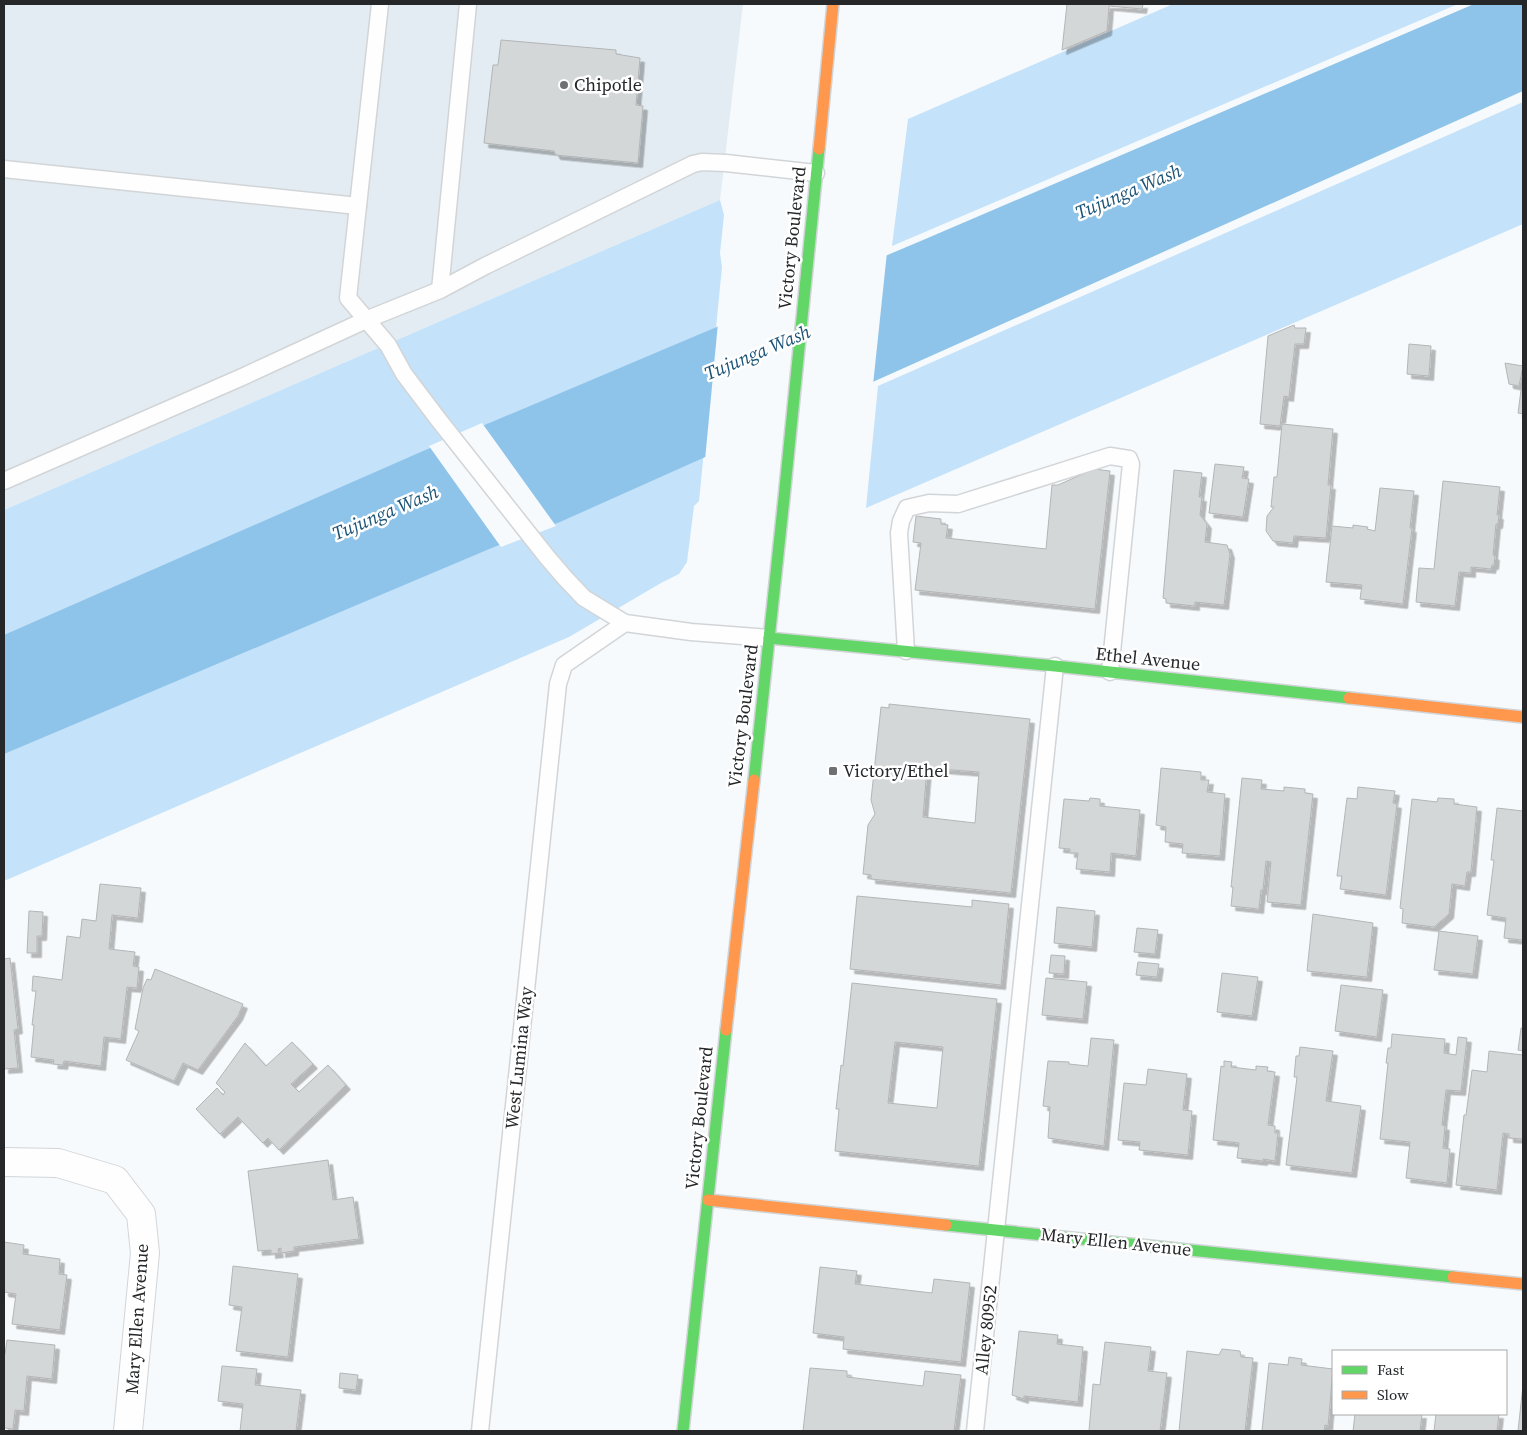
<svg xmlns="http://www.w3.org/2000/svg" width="1527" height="1435" viewBox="0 0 1527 1435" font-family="'Source Serif 4',serif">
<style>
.built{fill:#e3ecf2}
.green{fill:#c4e2f9}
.water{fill:#8fc4ea}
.pier{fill:#f7fafc}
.building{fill:#d4d7d8;stroke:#b3b5b7;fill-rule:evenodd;filter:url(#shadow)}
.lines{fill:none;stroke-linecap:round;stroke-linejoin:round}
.lane-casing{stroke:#d2d5d7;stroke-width:19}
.street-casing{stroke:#d2d5d7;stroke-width:30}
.fast-casing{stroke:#d2d5d7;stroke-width:14}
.slow-casing{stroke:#d2d5d7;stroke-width:14}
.lane{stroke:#fefeff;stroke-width:16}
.street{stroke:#fefeff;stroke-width:28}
.fast{stroke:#63d668;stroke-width:11}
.slow{stroke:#ff974d;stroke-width:11}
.poi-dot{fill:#6e7173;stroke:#fff;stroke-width:2}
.labels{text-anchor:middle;stroke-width:5;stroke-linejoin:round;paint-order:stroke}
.poi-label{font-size:18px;fill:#252729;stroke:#fff;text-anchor:start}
.street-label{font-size:18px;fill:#252729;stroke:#fff}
.water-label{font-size:19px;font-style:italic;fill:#1b5377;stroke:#fff}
</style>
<defs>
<filter id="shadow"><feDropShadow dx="4.5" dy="4.5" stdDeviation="0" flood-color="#0004"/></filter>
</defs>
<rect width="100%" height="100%" fill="#f7fafc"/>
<polygon class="built" points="4,4 743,4 720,200 4,510"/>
<g class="green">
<polygon points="1173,4 1458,4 892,246 908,119"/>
<polygon points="1523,102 1523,224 866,508 878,386"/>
<polygon points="720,200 724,215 720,253 722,267 699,501 694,506 687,562 679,574 661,583 569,637 4,881 4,510"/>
</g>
<polygon class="water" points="1474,4 1523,4 1523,91 560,522 494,547 4,754 4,635 423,451 923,240"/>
<g class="pier">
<polygon points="887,252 873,385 705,460 718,323"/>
<polygon points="482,423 556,526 501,547 429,446"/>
</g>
<g class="building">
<polygon points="1067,4 1143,4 1142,9 1109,6 1107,31 1062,50"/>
<polygon points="501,40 616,50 616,54 640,58 636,105 643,106 638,163 556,155 554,151 484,143 493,65 498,65"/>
<polygon points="1294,325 1295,328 1306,328 1304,344 1295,344 1289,397 1284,396 1280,426 1260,424 1268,336"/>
<polygon points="1409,344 1431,346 1429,376 1407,374"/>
<polygon points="1505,363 1523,366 1519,386 1509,384"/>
<polygon points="1521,390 1523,390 1523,414 1518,413"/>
<polygon points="1282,424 1333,429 1328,485 1331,485 1326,538 1294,536 1293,543 1273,541 1266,531 1267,516 1274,507 1271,507 1274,477 1277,477"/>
<polygon points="1215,464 1244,467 1242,478 1249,479 1243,517 1209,513"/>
<polygon points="1094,469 1110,471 1095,609 915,590 921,543 913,542 916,516 941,519 941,524 948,525 946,538 1046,549 1052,485 1058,485"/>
<polygon points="1174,470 1202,473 1199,497 1202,497 1200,515 1207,524 1205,542 1227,545 1230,554 1224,605 1195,602 1195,606 1166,603 1166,599 1163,598"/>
<polygon points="1443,481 1500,487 1497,515 1499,515 1498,524 1496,524 1493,555 1495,556 1494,565 1492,565 1491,569 1471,567 1471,573 1459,572 1455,606 1416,602 1419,568 1434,569"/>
<polygon points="1380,488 1414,491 1410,528 1412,528 1403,604 1360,599 1362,585 1326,582 1332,526 1353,528 1353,525 1368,527 1367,529 1375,531"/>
<path d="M889 704 1030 719 1011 893 871 879V875L863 874 868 825 875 814 871 800 881 707 889 708ZM927 768 979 772 975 823 923 817Z"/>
<polygon points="1161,768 1201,772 1201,780 1209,780 1207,792 1225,794 1220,856 1182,853 1183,844 1165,842 1166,827 1156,825"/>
<polygon points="1242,778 1262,780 1261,789 1284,791 1284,787 1305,789 1305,793 1313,794 1301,905 1267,902 1271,862 1266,861 1263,890 1261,890 1259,909 1231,906 1233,887 1231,887"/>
<polygon points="1358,787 1395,791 1393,803 1397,804 1386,895 1340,889 1342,876 1337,876 1347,798 1357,799"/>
<polygon points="1090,798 1100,799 1100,806 1140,810 1136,856 1111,853 1110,872 1076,869 1078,853 1070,853 1070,849 1059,848 1064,799 1089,801"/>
<polygon points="1438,798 1454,799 1454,804 1477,807 1471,872 1467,872 1465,886 1452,884 1449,914 1434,927 1402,923 1403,909 1400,908 1412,799 1437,802"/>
<polygon points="1497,808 1523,811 1523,940 1504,938 1506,918 1487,915 1494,860 1491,860"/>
<polygon points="100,884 141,888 138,918 112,915 109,949 135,952 133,966 139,967 137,988 127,987 121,1039 104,1037 101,1066 64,1061 63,1065 53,1064 54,1060 31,1057 34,1025 32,1025 36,991 32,991 33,976 62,980 67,936 80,938 82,919 96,921"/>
<polygon points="857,896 972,907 972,900 1009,904 1001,985 850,969"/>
<polygon points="1057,907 1095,911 1092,947 1054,943"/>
<polygon points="29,911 43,912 42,936 37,936 37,953 27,953"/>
<polygon points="1313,914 1373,923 1367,977 1307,971"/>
<polygon points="1137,928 1158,930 1155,954 1134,952"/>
<polygon points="1439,931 1478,936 1473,974 1434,970"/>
<polygon points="1051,955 1065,956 1064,974 1049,973"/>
<polygon points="10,958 18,1029 14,1030 18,1068 4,1069 4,959"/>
<polygon points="1138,962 1159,964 1157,977 1136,975"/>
<polygon points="155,969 243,1004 238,1016 198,1070 183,1063 174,1081 126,1060 139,1031 135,1029 143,988 147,979 151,980"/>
<polygon points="1222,973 1258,977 1252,1016 1217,1012"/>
<polygon points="1046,978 1087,982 1083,1019 1042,1015"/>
<path d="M852 983 997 999 979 1166 835 1151 839 1109H836L841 1065 843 1066ZM895 1042 943 1047 937 1108 888 1103Z"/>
<polygon points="1341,985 1383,990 1377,1037 1335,1031"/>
<polygon points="1521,1028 1523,1028 1523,1051 1518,1050"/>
<polygon points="1392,1034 1445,1039 1444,1053 1456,1055 1458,1037 1467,1038 1461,1091 1446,1090 1442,1125 1445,1126 1443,1148 1450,1149 1447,1183 1406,1178 1410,1142 1380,1139 1388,1063 1386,1063 1388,1048 1391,1048"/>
<polygon points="1091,1038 1114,1040 1104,1146 1048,1138 1050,1107 1043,1106 1048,1061 1069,1062 1069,1064 1088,1066"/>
<polygon points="292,1042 313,1064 291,1084 299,1092 328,1065 346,1085 279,1150 268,1138 263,1143 238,1117 220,1134 196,1109 217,1088 223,1095 225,1092 216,1083 245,1043 266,1066"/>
<polygon points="1300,1047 1333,1051 1326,1101 1361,1106 1352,1173 1286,1165 1297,1077 1294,1077 1296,1056 1299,1056"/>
<polygon points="1489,1051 1523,1055 1523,1139 1509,1138 1509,1134 1503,1133 1497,1190 1456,1185 1464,1115 1466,1115 1472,1070 1487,1072"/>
<polygon points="1224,1061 1232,1062 1231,1067 1256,1070 1256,1066 1268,1067 1267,1071 1275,1072 1268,1125 1275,1126 1275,1133 1278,1133 1275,1161 1263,1159 1263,1161 1237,1158 1239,1143 1213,1140 1221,1066 1224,1067"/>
<polygon points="1148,1069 1187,1074 1183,1110 1192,1111 1188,1155 1139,1150 1140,1142 1118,1140 1124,1083 1146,1085"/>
<polygon points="328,1160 333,1200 353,1197 359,1239 294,1247 294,1251 281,1253 281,1248 278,1249 279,1253 271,1254 271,1250 258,1251 248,1171"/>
<polygon points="4,1242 24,1245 23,1254 60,1259 59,1274 67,1275 60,1330 12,1324 16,1294 4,1292"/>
<polygon points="233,1266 298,1274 288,1357 236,1351 242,1307 229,1305"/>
<polygon points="820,1267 857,1271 855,1284 932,1293 934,1279 970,1283 961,1362 843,1349 844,1337 813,1333"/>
<polygon points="1019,1331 1058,1335 1057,1344 1083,1347 1078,1402 1024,1396 1024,1399 1012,1395"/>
<polygon points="7,1340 55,1345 52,1379 27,1376 24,1411 15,1410 13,1429 4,1428 4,1354 5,1354"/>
<polygon points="1105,1342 1151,1347 1148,1371 1167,1373 1160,1431 1089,1431 1093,1384 1100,1385"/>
<polygon points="1222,1349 1240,1351 1241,1357 1253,1358 1245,1431 1179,1431 1187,1351 1219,1355"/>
<polygon points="1289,1357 1302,1359 1301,1365 1333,1369 1328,1426 1325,1425 1324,1431 1262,1431 1269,1363 1288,1365"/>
<polygon points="222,1366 257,1369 255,1385 301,1390 296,1431 240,1431 243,1404 218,1401"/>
<polygon points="810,1368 847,1371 847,1377 923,1386 925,1371 961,1375 954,1431 803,1431"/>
<polygon points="340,1373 358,1375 356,1390 339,1388"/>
<polygon points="1523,1385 1523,1431 1518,1431"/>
<polygon points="1355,1414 1422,1414 1420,1431 1353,1431"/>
<polygon points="1436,1414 1499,1414 1497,1431 1434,1431"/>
</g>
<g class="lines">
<defs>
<g id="lane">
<polyline points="380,4 348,298 388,345 404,374 438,419 547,557 565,578 584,598 625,623 691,632 769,638"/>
<polyline points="4,169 358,206"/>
<polyline points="440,290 468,4"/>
<polyline points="4,481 240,378 368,319 440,290 485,266 693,164 702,162 726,163 816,173"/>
<polyline points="906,651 899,533 901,521 907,508 929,503 958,504 1110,456 1129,459 1131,464 1110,672"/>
<polyline points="480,1431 558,684 564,665 625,623"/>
<polyline points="975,1431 1055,666"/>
</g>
<polyline id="street" points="4,1162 58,1163 115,1180 141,1214 145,1253 128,1431"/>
<g id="fast">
<polyline points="769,638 1055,666 1349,698"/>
<polyline points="754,780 784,498 819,149"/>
<polyline points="946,1225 1453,1277"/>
<polyline points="683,1431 726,1030"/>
</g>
<g id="slow">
<polyline points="819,149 833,4"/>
<polyline points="1349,698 1523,717"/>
<polyline points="726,1030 754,780"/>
<polyline points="708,1200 946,1225"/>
<polyline points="1453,1277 1523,1284"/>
</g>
</defs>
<use href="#lane" class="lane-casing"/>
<use href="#street" class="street-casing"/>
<use href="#fast" class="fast-casing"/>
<use href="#slow" class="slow-casing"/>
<use href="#lane" class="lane"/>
<use href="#street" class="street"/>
<use href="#fast" class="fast"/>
<use href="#slow" class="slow"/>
</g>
<g class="poi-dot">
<circle cx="564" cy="85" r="5"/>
<rect x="828" y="766" width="10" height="10" rx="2.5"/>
</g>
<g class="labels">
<g class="poi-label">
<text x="574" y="91">Chipotle</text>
<text x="843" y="777">Victory/Ethel</text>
</g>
<g class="street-label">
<text transform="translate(792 238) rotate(-84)" y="6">Victory Boulevard</text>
<text transform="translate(1148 659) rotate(6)" y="6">Ethel Avenue</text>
<text transform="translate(743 716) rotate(-83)" y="6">Victory Boulevard</text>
<text transform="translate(519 1058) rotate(-84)" y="6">West Lumina Way</text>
<text transform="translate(699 1118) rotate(-84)" y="6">Victory Boulevard</text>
<text transform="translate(1116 1242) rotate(6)" y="6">Mary Ellen Avenue</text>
<text transform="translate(137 1319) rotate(-86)" y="6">Mary Ellen Avenue</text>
<text transform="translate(986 1330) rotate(-84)" y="6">Alley 80952</text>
</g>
<g class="water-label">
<text transform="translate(1128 191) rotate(-23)" y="7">Tujunga Wash</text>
<text transform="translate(757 352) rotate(-23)" y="7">Tujunga Wash</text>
<text transform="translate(385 512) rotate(-23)" y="7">Tujunga Wash</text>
</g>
</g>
<rect width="1527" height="1435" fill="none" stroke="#252729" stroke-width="10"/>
<rect x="1332" y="1350" width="175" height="65" fill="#ffffff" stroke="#a8a9a9"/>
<rect x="1342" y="1366" width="25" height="8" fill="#63d668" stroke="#a8a9a9"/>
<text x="1377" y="1375" font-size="15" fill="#252729">Fast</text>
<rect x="1342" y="1391" width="25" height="8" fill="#ff974d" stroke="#a8a9a9"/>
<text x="1377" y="1400" font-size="15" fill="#252729">Slow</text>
</svg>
